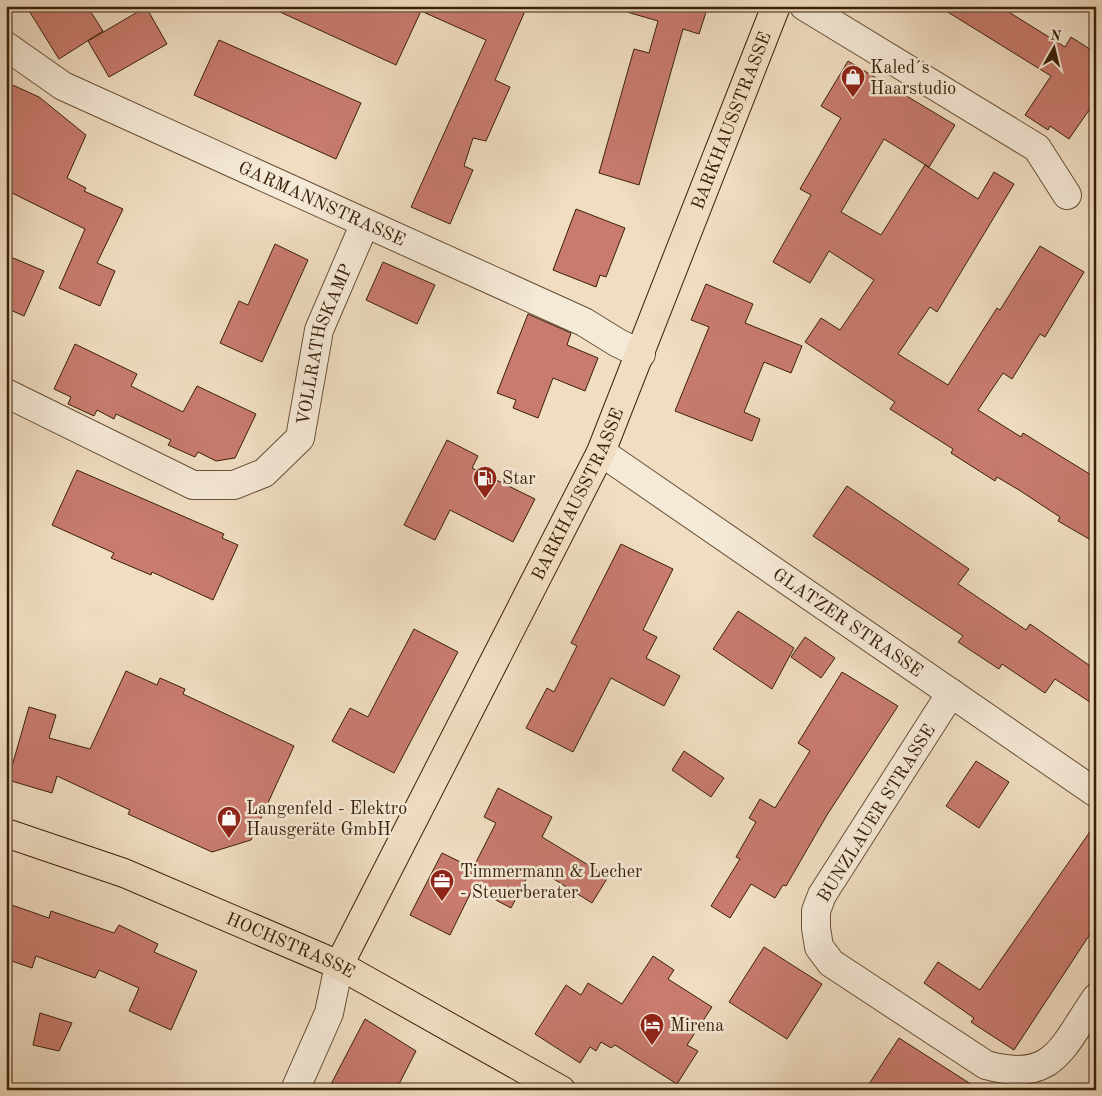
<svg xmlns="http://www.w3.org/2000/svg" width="1102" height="1096" viewBox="0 0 1102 1096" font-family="'Old Standard TT',serif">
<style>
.building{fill:#c87b6e;stroke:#392108}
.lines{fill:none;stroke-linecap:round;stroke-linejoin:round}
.street-casing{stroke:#675036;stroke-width:30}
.primary-casing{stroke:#392108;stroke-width:30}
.street{stroke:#f5e9d7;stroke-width:28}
.primary{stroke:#f0ddc2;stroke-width:28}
.labels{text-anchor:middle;stroke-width:5;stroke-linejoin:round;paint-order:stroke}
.poi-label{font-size:18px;fill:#392108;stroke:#f5e9d7;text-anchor:start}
.street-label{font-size:18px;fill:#392108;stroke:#f5e9d7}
</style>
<rect width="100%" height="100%" fill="#f0ddc2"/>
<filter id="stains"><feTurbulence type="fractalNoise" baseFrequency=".004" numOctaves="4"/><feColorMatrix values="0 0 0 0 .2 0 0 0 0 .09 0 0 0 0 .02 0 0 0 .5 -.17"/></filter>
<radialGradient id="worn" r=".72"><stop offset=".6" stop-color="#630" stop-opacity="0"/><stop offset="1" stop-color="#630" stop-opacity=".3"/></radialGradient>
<g class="building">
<polygon points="26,6 87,6 103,31 59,59"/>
<polygon points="267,6 512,6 525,11 495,80 510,87 486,141 473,138 464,166 473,170 450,224 411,207 486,40 421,11 396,65"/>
<polygon points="628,6 708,6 699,34 683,29 639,185 599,173 634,49 649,53 658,21 627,12"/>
<polygon points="938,6 999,6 1065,47 1071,37 1096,53 1096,100 1069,139 1050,126 1048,130 1025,115 1051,76"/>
<polygon points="146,7 167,44 109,77 88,41"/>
<polygon points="219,40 361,103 336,159 194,95"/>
<polygon points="848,61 955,125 929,167 884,139 841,212 881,235 925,165 978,199 994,172 1014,184 937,312 930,307 898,354 948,385 997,308 1000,310 1040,246 1084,272 1045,337 1040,334 1012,379 1003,373 978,410 1021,437 1023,433 1096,478 1096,543 1058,521 1060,517 1019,490 997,477 995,481 951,453 953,449 890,409 895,402 805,342 821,318 840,330 874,280 829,251 810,283 773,262 811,195 800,189 841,118 821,106"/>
<polygon points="6,82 39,97 86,135 67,178 86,188 84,191 123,209 97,263 115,271 100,306 59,288 85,229 6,190"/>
<polygon points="576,209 625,228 606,277 600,275 596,287 553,270"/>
<polygon points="275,244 308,260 262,362 220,343 239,301 248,305"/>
<polygon points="6,255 44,271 24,316 6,308"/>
<polygon points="383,262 435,285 417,324 366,300"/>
<polygon points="706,284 753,304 745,323 802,346 791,373 764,362 744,412 760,419 752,441 675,411 709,327 691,320"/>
<polygon points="528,314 571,333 567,345 598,358 585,391 553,378 538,418 513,408 516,400 497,393"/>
<polygon points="75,344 137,374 131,386 183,412 197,386 256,414 235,458 216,461 198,452 195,457 168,445 171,440 116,414 114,419 97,410 94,416 68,404 71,397 54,389"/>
<polygon points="447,440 478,456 472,468 535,499 513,542 450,510 435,540 404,525"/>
<polygon points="77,470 224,534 222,538 238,545 213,600 152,572 151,575 111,558 114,553 52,525"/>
<polygon points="847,486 969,569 958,584 1026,630 1030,624 1096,670 1096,706 1055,679 1045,693 1002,664 999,669 958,642 963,636 813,536"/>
<polygon points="621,544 673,569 643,630 657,637 646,658 680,676 664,706 611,678 573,752 526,728 547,688 554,692 577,646 571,643"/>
<polygon points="738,611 794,648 772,689 713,649"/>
<polygon points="414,629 458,652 394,773 332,741 350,708 368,717"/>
<polygon points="805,637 835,658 821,678 791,657"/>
<polygon points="126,671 157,685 160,678 185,689 183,694 294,746 251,840 212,852 128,814 130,810 57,776 52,793 8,780 29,707 56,715 49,738 90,749"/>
<polygon points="842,672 898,706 827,815 786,886 783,885 775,898 751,884 730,918 711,906 740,859 736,857 756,822 749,818 760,799 775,808 810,751 798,743"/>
<polygon points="684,751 724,778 711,797 672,770"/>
<polygon points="976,761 1009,782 979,828 946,806"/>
<polygon points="498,788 552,817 542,837 608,877 592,903 533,866 511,908 473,888 450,935 410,915 442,853 473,868 496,823 484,817"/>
<polygon points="1096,823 1096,925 1014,1050 971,1022 974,1018 924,983 938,962 980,990"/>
<polygon points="6,903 49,918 51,911 114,933 119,925 158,944 154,952 197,971 171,1030 129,1011 139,988 99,970 95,978 36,956 32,968 6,959"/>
<polygon points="764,947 822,984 787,1039 729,1002"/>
<polygon points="653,956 674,970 668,979 712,1007 687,1045 698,1051 677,1084 615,1045 611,1048 601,1042 596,1051 590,1047 580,1063 535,1034 566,985 581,995 588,983 622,1004"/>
<polygon points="40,1013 72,1023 59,1051 33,1045"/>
<polygon points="365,1019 416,1051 396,1090 328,1090"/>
<polygon points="899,1038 980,1090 865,1090"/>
</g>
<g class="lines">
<defs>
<g id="street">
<polyline points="804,6 1037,148 1067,195"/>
<path id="s1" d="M6 46 63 86 584 322 618 343 641 354"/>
<path id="s2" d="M6 393 193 485H234L264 473 300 438 319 330 365 223"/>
<path id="s3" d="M601 452 1096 793"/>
<path d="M951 693 822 895 816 911V928L819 947 831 963 986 1065C1054 1084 1062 1047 1096 998"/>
<polyline points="295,1090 329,1013 339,965"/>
</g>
<g id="primary">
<path id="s4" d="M6 833 124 873 339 965 561 1090"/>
<path id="s5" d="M339 965 601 452 776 6"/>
</g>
</defs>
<use href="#street" class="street-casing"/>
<use href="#primary" class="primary-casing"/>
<use href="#street" class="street"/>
<use href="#primary" class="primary"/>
</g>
<defs>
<symbol id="shop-pin" viewBox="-11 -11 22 30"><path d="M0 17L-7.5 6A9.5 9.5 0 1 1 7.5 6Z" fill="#8f2418" stroke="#f5e9d7"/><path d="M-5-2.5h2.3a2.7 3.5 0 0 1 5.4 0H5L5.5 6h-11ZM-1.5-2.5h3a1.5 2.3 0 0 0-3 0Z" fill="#fff"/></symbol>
<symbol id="fuel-pin" viewBox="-11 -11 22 30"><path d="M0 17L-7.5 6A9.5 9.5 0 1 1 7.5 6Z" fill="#8f2418" stroke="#f5e9d7"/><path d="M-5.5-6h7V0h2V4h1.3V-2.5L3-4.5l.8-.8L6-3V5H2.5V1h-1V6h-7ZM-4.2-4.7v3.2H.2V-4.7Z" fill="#fff"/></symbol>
<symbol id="office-pin" viewBox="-11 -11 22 30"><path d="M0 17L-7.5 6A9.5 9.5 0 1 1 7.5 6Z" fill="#8f2418" stroke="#f5e9d7"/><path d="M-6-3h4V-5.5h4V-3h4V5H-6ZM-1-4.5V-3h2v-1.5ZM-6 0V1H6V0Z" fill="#fff"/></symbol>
<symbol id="hotel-pin" viewBox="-11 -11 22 30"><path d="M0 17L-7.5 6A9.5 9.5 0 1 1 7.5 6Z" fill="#8f2418" stroke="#f5e9d7"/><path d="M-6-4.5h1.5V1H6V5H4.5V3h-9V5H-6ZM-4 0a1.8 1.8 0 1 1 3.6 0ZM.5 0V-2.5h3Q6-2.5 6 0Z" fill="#fff"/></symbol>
</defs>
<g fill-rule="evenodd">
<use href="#shop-pin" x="839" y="63" width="28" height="38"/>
<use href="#fuel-pin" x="471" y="464" width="28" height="38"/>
<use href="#shop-pin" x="215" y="804" width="28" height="38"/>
<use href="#office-pin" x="428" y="867" width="28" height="38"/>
<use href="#hotel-pin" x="638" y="1011" width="28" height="38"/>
</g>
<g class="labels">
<g class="poi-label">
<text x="870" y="73">Kaled´s<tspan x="870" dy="21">Haarstudio</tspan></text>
<text x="502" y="484">Star</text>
<text x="246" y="814">Langenfeld - Elektro<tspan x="246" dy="21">Hausgeräte GmbH</tspan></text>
<text x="460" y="877">Timmermann &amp; Lecher<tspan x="460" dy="21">- Steuerberater</tspan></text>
<text x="670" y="1031">Mirena</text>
</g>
<g class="street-label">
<text dy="6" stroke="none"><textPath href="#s5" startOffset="932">BARKHAUSSTRASSE</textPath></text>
<text dy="6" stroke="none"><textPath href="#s1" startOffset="354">GARMANNSTRASSE</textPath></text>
<text dy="6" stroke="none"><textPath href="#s2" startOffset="429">VOLLRATHSKAMP</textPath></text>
<text dy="6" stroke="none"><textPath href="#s5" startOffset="528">BARKHAUSSTRASSE</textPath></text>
<text dy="6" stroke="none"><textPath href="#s3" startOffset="300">GLATZER STRASSE</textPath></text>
<text transform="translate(876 813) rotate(-58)" y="6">BUNZLAUER STRASSE</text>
<text dy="6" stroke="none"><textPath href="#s4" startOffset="306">HOCHSTRASSE</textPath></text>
</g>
</g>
<rect width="1102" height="1096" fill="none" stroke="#f0ddc2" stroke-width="25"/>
<rect x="8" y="8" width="1087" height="1081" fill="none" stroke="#392108" stroke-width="2.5"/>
<rect x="12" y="12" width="1077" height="1071" fill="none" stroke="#392108"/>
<g transform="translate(1054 48) rotate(8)" stroke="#f5e9d7" stroke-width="4" paint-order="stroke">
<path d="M0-4L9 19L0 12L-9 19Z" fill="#392108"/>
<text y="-8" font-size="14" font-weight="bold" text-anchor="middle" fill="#392108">N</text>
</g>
<rect width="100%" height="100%" filter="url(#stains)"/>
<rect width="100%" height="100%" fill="url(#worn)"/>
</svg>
